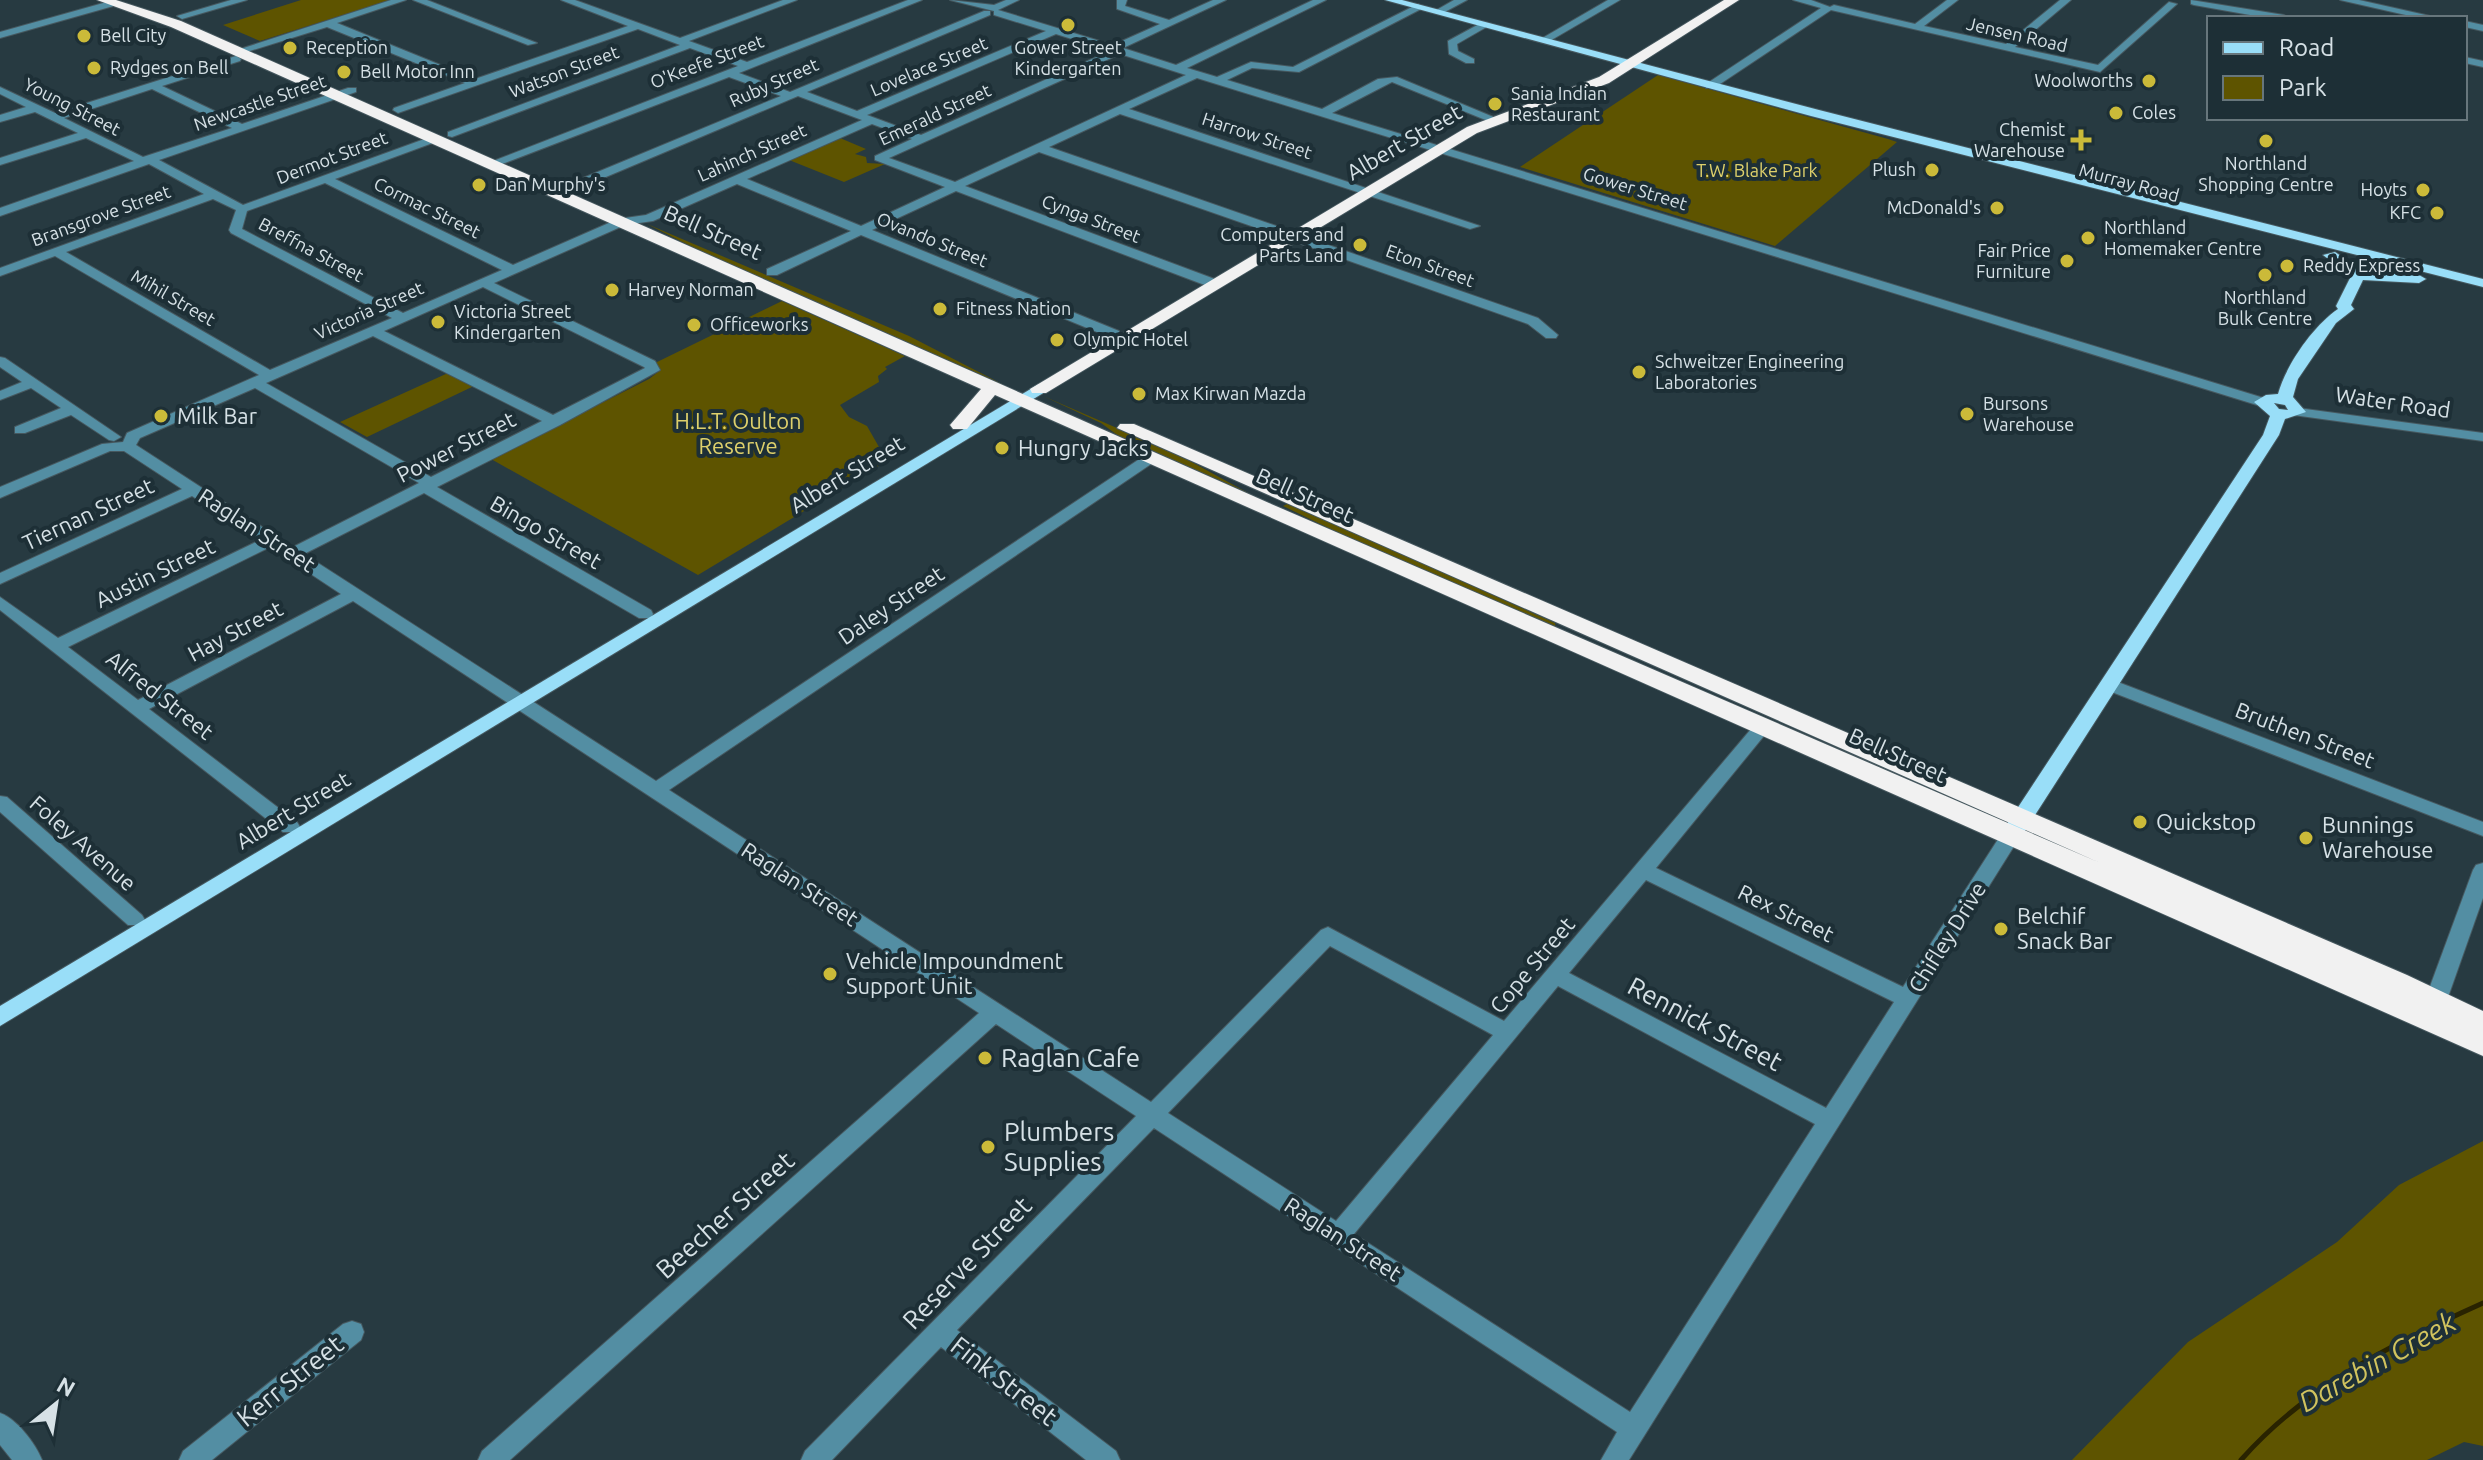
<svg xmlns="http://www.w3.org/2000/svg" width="2483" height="1460" viewBox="0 0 2483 1460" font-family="Ubuntu,sans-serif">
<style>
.green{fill:#5e5400}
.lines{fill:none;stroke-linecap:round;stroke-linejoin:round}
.stream{stroke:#292300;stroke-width:5}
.minor-casing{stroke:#46585f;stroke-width:2}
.major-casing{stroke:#46585f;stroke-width:2}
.highway-casing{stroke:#46585f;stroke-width:2}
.minor{fill:#538ea3;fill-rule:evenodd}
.major{fill:#99def8;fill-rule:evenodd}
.highway{fill:#f1f1f1;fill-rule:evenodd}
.poi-dot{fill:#cbba39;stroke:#1d2f36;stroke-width:3}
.labels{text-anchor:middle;stroke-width:8;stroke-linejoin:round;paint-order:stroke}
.far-street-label{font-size:18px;fill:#d6e1e6;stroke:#1d2f36}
.far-poi-label{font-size:18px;fill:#d6e1e6;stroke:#1d2f36;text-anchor:start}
.far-park-label{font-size:18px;fill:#ded06b;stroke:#1d2f36}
.street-label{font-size:22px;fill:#d6e1e6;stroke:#1d2f36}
.poi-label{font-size:22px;fill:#d6e1e6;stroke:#1d2f36;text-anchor:start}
.park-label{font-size:22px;fill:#ded06b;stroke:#1d2f36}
.near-street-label{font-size:26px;fill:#d6e1e6;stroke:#1d2f36}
.near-poi-label{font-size:26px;fill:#d6e1e6;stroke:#1d2f36;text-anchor:start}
.near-water-label{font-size:28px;font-style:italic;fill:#d1c35e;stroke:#1d2f36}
</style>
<rect width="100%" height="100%" fill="#273a41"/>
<g class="green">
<polygon points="301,0 391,0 260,41 223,25"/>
<polygon points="1658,75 1888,139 1897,142 1775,246 1520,167"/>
<polygon points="840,138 866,149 855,154 866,157 867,163 885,164 844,182 789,160"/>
<polygon points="647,224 909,336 1004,385 706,254"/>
<polygon points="782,301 905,356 885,367 887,369 878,376 879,382 840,405 849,417 867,426 887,461 698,575 491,459 649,379 658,372 655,363"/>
<polygon points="448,373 474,386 367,437 340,422"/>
<polygon points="1043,396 1177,454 1261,500 1120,437 1101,423"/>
<polygon points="1289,503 1555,623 1556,629 1374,550 1283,506"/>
<polygon points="2483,1141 2483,1446 2464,1442 2427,1460 2072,1460 2188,1342 2337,1242 2399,1185"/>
</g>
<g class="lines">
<path class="stream" d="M2241 1460C2306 1386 2394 1343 2483 1303"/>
<defs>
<g id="minor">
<polygon points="114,0 117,1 117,5 0,38 0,32"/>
<polygon points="231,0 247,0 182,19 177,16"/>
<path d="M391 0H406L337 23 475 79 628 26 561 0H575L680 38 783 0H797L689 41 747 62 908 0H922L739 73 790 92 984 11H990V15L807 92 857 111 1046 31 994 15V11L950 0 994 5 1006 0H1019L998 10 1113 45 1160 24 1117 9V0H1127L1125 6 1169 20 1213 0H1226L1123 48 1176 65 1313 0H1326L1187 68 1217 77 1251 62 1293 67 1418 4 1423 7 1421 9 1299 72 1252 68 1227 80 1322 109 1378 79 1397 77 1503 121 1493 123 1392 82 1332 113 2267 399 2269 402 2262 406 2257 405 1197 78 1129 109 1480 226 1470 229 1120 114 1049 147 1288 230V236H1280L1039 152 965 186 1220 281V287H1210L956 191 872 230 1119 331V337H1109L861 235 777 275H767V269L851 231 737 184 653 221 625 225 494 283 655 361 660 370 560 425 437 487 651 610 653 614 651 618H639L424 493 304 554 656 781 1147 454H1157V460L669 790 1151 1102 1321 930 1328 927 1504 1021 1757 722H1769L1772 726 1656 868 1903 987 2004 830H2018L2021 835 1629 1460H1601L1617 1432 1154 1128 957 1330 1116 1451 1120 1460H1086L941 1347 832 1460H801L805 1451 1136 1116 996 1024 510 1460H478L482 1451 979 1013 353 601 149 709 297 822 300 827 297 832H283L0 610V597L58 638 260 540 192 496 0 584V573L182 489 124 451H110L0 498V487L102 444 123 442 127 433 259 375 55 256 0 276V268L204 194 149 164 0 216V208L134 161 86 138 0 165V158L78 133 35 112 0 122V115L26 107 0 94V87L55 113 236 56 241 59 240 61 162 86 242 124 348 88H356V92L159 160 243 205 430 137H438V141L335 179 513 265 618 219 646 215 862 120 798 96 575 190 569 186 571 183 781 96 729 77 492 168 488 167V163L738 66 690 48 452 137 448 136V132L680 45 638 29 398 113 393 110 394 108 465 83 327 27 240 54 231 52ZM1056 34 1110 51 921 135 867 115ZM1120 54 1186 75 955 182 889 158ZM152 89 232 128 143 157 64 118ZM872 124 912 139 875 156V160L945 187 861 226 747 179ZM325 183 502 270 403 313 242 229 247 211ZM213 199 236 210 229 230 231 233 392 318 270 370 66 252ZM483 287 644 367 645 368 553 415 384 331ZM373 336 542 421 431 477 266 383ZM255 388 419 483 293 547 136 445 140 438ZM270 547 341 594 138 700 68 647ZM1646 880 1894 1002 1826 1108 1569 973ZM1330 946 1493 1035 1336 1221 1168 1113ZM1558 986 1815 1124 1630 1412 1354 1234Z"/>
<polygon points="413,0 427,0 537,43 528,45"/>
<polygon points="1454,0 1467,0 1441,14 1433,12"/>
<polygon points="1608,0 1620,0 1548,42 1539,40"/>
<polygon points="1793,0 1811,0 1830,7 1834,5 1915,24 1947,0 1958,0 1924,26 2006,44 2060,0 2071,0 2015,47 2098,65 2169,2 2177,4 2100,72 1831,10 1714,88 1706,88 1706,84 1821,8"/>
<polygon points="2191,0 2284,15 2289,18 2267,18 2194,5 2191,4"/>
<polygon points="2340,0 2359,0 2439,18 2419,18"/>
<polygon points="2465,21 2483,25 2483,31 2465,27"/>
<polygon points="1481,23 1490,25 1457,44 1458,51 1474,59 1474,63 1466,63 1449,54 1448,41"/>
<polygon points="2465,57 2483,61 2483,67 2465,63"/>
<polygon points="1294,233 1538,318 1558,335 1556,338 1546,338 1528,324 1290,240 1288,237"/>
<polygon points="0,357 5,358 121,437 114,441 109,440 71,415 25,433 15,433 15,427 61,408 31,388 0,400 0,391 22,382 0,367"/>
<polygon points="2298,408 2483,433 2483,441 2293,415 2293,409"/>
<polygon points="2110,679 2483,822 2483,836 2104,689 2101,685 2104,681"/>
<polygon points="0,796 7,797 142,915 145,920 142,925 128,925 0,812"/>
<polygon points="2483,863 2483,898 2447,1000 2443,1006 2436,1008 2429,1006 2425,1000 2473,870 2476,865"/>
<polygon points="352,1321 361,1324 364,1332 361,1340 212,1460 179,1460 183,1451 343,1324"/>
<path d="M0 1413C17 1419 35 1443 42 1460H12L0 1445Z"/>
</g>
<g id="major">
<path d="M1385 0H1402L1819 110 2483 279V287L2373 259 2367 272 2419 275 2426 279 2419 283 2363 280 2351 305 2354 309 2336 323 2298 379 2293 397 2306 412 2285 419 2279 435 2021 837H2005L2002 832 2005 827 2263 435 2270 416 2254 402 2266 395 2278 394C2286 365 2313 326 2338 309L2336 306 2351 276 2323 255 2335 252 2356 266 2361 256 1811 116ZM2274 403 2285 405 2288 410 2279 409Z"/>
<polygon points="1039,384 1045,386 1045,392 0,1026 0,1006"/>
</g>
<g id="highway">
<polygon points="97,0 116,0 181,21 1269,503 2098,862 1117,428 1120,424 1134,424 2407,975 2483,1011 2483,1056 995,395 967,429 953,429 950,425 981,389 171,27"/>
<polygon points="1724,0 1739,0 1609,83 1477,133 1046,393 1032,393 1030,389 1467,127 1599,77"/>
</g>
</defs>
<use href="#minor" class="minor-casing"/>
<use href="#major" class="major-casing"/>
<use href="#highway" class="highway-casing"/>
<use href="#minor" class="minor"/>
<use href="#major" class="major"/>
<use href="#highway" class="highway"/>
</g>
<g class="poi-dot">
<circle cx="1068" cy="25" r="8"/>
<circle cx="84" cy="36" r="8"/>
<circle cx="290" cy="48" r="8"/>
<circle cx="94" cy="68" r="8"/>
<circle cx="344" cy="72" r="8"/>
<circle cx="2149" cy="81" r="8"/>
<circle cx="1495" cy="104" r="8"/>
<circle cx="2116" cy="113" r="8"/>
<path d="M2077 128h8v8h8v8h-8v8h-8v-8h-8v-8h8z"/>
<circle cx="2266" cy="141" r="8"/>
<circle cx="1932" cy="170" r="8"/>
<circle cx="479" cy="185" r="8"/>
<circle cx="2423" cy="190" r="8"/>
<circle cx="1997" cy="208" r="8"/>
<circle cx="2437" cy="213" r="8"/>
<circle cx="2088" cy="238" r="8"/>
<circle cx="1360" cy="245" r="8"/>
<circle cx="2067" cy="261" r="8"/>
<circle cx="2287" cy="266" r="8"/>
<circle cx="2265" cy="275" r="8"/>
<circle cx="612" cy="290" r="8"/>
<circle cx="940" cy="309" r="8"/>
<circle cx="438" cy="322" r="8"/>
<circle cx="694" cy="325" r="8"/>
<circle cx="1057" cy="340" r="8"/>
<circle cx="1639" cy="372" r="8"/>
<circle cx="1139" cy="394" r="8"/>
<circle cx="1967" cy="414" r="8"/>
<circle cx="161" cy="416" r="8"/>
<circle cx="1002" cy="448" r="8"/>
<circle cx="2140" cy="822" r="8"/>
<circle cx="2306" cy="838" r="8"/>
<circle cx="2001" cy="929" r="8"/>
<circle cx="830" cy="974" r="8"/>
<circle cx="985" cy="1058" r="8"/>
<circle cx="988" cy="1147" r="8"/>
</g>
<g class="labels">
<g class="far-street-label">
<text transform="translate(2017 35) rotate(13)" y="6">Jensen Road</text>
<text transform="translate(707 62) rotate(-21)" y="6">O'Keefe Street</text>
<text transform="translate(929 67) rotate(-23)" y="6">Lovelace Street</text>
<text transform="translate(564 72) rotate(-21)" y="6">Watson Street</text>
<text transform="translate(774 83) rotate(-24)" y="6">Ruby Street</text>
<text transform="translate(260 103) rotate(-19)" y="6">Newcastle Street</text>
<text transform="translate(72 107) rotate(27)" y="6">Young Street</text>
<text transform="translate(935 115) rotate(-25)" y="6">Emerald Street</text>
<text transform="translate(1257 136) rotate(18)" y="6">Harrow Street</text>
<text transform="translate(752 153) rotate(-24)" y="6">Lahinch Street</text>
<text transform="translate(332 158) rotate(-21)" y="6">Dermot Street</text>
<text transform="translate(2129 183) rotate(15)" y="6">Murray Road</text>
<text transform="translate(1635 189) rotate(17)" y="6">Gower Street</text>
<text transform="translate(427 208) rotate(26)" y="6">Cormac Street</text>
<text transform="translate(101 216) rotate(-20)" y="6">Bransgrove Street</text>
<text transform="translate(1091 219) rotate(21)" y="6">Cynga Street</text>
<text transform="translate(932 240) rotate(22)" y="6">Ovando Street</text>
<text transform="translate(311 250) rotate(28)" y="6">Breffna Street</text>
<text transform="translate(1430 266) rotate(20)" y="6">Eton Street</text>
<text transform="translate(173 298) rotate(30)" y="6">Mihil Street</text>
<text transform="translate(369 311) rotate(-24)" y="6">Victoria Street</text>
</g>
<g class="far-poi-label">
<text x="100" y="42">Bell City</text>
<text x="306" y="54">Reception</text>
<text x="1068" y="54" text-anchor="middle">Gower Street<tspan x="1068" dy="21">Kindergarten</tspan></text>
<text x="110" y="74">Rydges on Bell</text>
<text x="360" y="78">Bell Motor Inn</text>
<text x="2133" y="87" text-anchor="end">Woolworths</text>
<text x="1511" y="100">Sania Indian<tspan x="1511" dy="21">Restaurant</tspan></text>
<text x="2132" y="119">Coles</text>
<text x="2065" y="136" text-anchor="end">Chemist<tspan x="2065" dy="21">Warehouse</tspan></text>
<text x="2266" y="170" text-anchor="middle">Northland<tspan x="2266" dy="21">Shopping Centre</tspan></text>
<text x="1916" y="176" text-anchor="end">Plush</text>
<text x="495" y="191">Dan Murphy's</text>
<text x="2407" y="196" text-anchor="end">Hoyts</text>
<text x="1981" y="214" text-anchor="end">McDonald's</text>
<text x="2421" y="219" text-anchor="end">KFC</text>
<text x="2104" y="234">Northland<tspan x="2104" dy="21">Homemaker Centre</tspan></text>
<text x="1344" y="241" text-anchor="end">Computers and<tspan x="1344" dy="21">Parts Land</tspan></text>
<text x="2051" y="257" text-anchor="end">Fair Price<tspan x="2051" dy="21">Furniture</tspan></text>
<text x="2303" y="272">Reddy Express</text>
<text x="628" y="296">Harvey Norman</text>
<text x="2265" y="304" text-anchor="middle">Northland<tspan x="2265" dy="21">Bulk Centre</tspan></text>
<text x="956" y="315">Fitness Nation</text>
<text x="454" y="318">Victoria Street<tspan x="454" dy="21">Kindergarten</tspan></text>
<text x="710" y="331">Officeworks</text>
<text x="1073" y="346">Olympic Hotel</text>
<text x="1655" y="368">Schweitzer Engineering<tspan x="1655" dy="21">Laboratories</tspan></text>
<text x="1155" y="400">Max Kirwan Mazda</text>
<text x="1983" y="410">Bursons<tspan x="1983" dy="21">Warehouse</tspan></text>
</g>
<g class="far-park-label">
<text x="1757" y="177">T.W. Blake Park</text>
</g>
<g class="street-label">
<text transform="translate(1404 142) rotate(-30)" y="8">Albert Street</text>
<text transform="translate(713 232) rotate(24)" y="8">Bell Street</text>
<text transform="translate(2393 402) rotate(8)" y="8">Water Road</text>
<text transform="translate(456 447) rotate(-27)" y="8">Power Street</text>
<text transform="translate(847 474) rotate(-31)" y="8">Albert Street</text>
<text transform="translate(1305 495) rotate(24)" y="8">Bell Street</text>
<text transform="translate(88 514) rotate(-25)" y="8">Tiernan Street</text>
<text transform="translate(257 530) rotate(33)" y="8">Raglan Street</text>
<text transform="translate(546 532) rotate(30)" y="8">Bingo Street</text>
<text transform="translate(155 573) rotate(-26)" y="8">Austin Street</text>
<text transform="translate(891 605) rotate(-34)" y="8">Daley Street</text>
<text transform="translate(235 631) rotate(-28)" y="8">Hay Street</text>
<text transform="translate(160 695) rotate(38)" y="8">Alfred Street</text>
<text transform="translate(2305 735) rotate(21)" y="8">Bruthen Street</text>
<text transform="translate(1898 755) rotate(24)" y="8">Bell Street</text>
<text transform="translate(293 810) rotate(-31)" y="8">Albert Street</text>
<text transform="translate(83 843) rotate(41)" y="8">Foley Avenue</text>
<text transform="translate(800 884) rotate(33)" y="8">Raglan Street</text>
<text transform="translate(1786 913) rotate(26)" y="8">Rex Street</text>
<text transform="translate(1947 937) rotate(-58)" y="8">Chifley Drive</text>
<text transform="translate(1532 965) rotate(-50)" y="8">Cope Street</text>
<text transform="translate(1343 1239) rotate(33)" y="8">Raglan Street</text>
</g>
<g class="poi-label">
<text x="177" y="424">Milk Bar</text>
<text x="1018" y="456">Hungry Jacks</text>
<text x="2156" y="830">Quickstop</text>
<text x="2322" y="833">Bunnings<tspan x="2322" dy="25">Warehouse</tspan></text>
<text x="2017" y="924">Belchif<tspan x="2017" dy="25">Snack Bar</tspan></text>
<text x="846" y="969">Vehicle Impoundment<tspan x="846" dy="25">Support Unit</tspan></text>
</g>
<g class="park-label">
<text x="738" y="429">H.L.T. Oulton<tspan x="738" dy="25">Reserve</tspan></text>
</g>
<g class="near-street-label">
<text transform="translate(1705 1024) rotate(28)" y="9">Rennick Street</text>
<text transform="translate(725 1215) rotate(-42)" y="9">Beecher Street</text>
<text transform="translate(967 1263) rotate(-46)" y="9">Reserve Street</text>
<text transform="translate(290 1381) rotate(-39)" y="9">Kerr Street</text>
<text transform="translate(1004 1381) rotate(38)" y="9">Fink Street</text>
</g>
<g class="near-poi-label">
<text x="1001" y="1067">Raglan Cafe</text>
<text x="1004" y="1141">Plumbers<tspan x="1004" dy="30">Supplies</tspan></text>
</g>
<g class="near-water-label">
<text transform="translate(2377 1362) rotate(-29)" y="10">Darebin Creek</text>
</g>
</g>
<rect x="2207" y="16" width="260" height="104" fill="#1d2f36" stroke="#67767c" stroke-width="2"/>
<rect x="2223" y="42" width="40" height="12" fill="#99def8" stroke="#67767c" stroke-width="2"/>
<text x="2279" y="56" font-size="24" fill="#d6e1e6">Road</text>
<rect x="2223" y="76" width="40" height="24" fill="#5e5400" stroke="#67767c" stroke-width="2"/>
<text x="2279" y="96" font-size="24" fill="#d6e1e6">Park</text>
<g transform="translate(56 1404) rotate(30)" stroke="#1d2f36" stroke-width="6" paint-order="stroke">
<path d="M0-6L14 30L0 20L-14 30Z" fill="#d6e1e6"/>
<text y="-12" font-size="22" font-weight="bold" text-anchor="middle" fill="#d6e1e6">N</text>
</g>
</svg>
